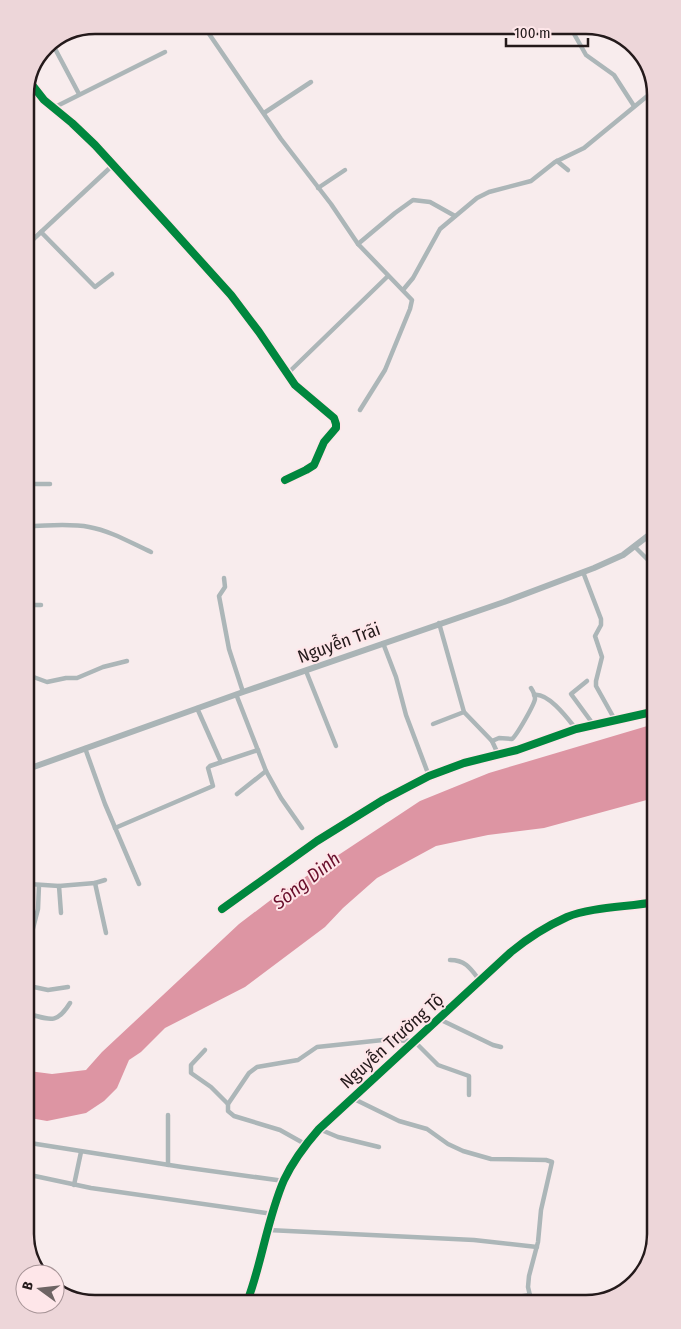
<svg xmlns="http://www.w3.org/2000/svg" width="681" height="1329" viewBox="0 0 681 1329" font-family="'Fira Sans Condensed',sans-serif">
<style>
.water{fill:#dd95a3}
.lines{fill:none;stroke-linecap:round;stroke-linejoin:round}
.street{stroke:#acb6b8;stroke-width:4.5}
.secondary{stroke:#aab4b6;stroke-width:6}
.cycleway-casing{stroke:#fee6e9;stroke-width:11}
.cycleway{stroke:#00873e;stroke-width:8}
.labels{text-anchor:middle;stroke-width:4;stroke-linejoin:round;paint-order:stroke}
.street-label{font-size:18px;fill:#241a1b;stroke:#fee6e9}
.water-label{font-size:19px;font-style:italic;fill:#680e2b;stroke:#fee6e9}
.rim{fill:none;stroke:#241a1b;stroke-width:2.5}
</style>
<rect width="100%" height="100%" fill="#f8eced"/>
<polygon class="water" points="654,724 654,798 544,828 488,835 436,846 377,878 343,908 325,927 245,987 165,1028 141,1052 129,1060 117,1088 104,1101 86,1113 47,1121 30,1118 29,1071 52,1074 86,1070 102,1052 239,924 272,899 420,801 489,773"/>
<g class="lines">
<g class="street">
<polyline points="203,25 281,139 331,204 358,244 412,300 410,309 385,370 360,410"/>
<polyline points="569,25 586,55 614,75 634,106"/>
<polyline points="52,43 79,94"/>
<polyline points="29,81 44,100 72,123 95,145 168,225 231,295 259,332 295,385 334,418 336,424 336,428 324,442 314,465 306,470 285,480"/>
<polyline points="25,93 35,90"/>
<polyline points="53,108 165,52"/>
<polyline points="264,113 311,82"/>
<polyline points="557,161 568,170"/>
<polyline points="318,188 345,170"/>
<polyline points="41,232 95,287 112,274"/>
<polyline points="358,244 395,213 413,200 430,202 455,216"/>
<polyline points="26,246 113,165"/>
<polyline points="403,290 413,278 440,229 477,198 489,192 531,181 555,162 584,148 651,93"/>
<polyline points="287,374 388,276"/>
<polyline points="27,484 50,484"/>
<path d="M27 526C47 526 69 523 89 527 111 531 131 543 151 552"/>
<polyline points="634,546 653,565"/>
<polyline points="583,572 601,619 601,625 595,636 602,657 596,681 596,686 615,720"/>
<polyline points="224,578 225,587 219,596 229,649 243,692"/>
<polyline points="27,605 41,605"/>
<polyline points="439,623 464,712 492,741 498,754"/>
<polyline points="383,643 396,677 406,715 429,776"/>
<polyline points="306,671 336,746"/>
<polyline points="28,675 47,682 66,678 77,678 103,667 127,661"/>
<polyline points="587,681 571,694 593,724"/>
<polyline points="236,694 266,771 281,798 302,828"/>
<path d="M534 695C548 692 568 719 576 729"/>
<polyline points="197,708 221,762"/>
<polyline points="433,724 464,712"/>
<path d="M492 741 499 738 512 739C517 735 534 705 535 699 535 695 533 691 531 688"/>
<polyline points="85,748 105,804 139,884"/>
<polyline points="237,794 266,771"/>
<polyline points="115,828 213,786 208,768 210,766 258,750"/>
<polyline points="95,883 105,880"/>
<polyline points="29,884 59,886 95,883 106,933"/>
<polyline points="59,886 61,913"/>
<polyline points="222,909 317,841 383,800 429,776 464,763 517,750 576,729 652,712"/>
<polyline points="29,944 38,909 39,885"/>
<path d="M450 960C466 960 471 969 480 981"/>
<polyline points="29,986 48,990 68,987"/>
<path d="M29 1014C51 1020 57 1024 70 1003"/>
<polyline points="439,1019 493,1045 501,1047"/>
<polyline points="205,1050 191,1065 191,1073 211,1087 228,1104"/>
<polyline points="352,1098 399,1121 427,1129 448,1144 463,1151 491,1159 546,1160 552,1162 541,1210 538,1242 529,1276 528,1287 531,1300"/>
<polyline points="319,1129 338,1137 379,1147"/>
<polyline points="30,1143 182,1167 284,1181"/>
<polyline points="305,1144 280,1130 234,1116 228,1111 228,1104 249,1073 257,1067 298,1060 317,1047 383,1040 414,1041 438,1065 469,1076 469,1095"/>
<polyline points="168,1165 168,1115"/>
<polyline points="30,1175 91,1188 273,1214"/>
<polyline points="74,1185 81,1152"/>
<polyline points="268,1230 474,1240 537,1247"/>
<polyline points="477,1297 485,1300"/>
<polyline points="498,1300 530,1295"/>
</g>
<g class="secondary">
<polyline points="28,769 243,692 504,602 594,568 623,555 653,532"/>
<path d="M247 1302C262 1263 267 1219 284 1180 293 1161 305 1145 319 1129L511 952C528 938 547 926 567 917 591 907 628 907 655 902"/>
</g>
<defs>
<g id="cycleway">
<polyline points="29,81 44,100 72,123 95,145 168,225 231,295 259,332 295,385 334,418 336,424 336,428 324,442 314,465 306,470 285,480"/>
<polyline points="222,909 317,841 383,800 429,776 464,763 517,750 576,729 652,712"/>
<path d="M247 1302C262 1263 267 1219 284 1180 293 1161 305 1145 319 1129L511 952C528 938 547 926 567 917 591 907 628 907 655 902"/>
</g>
</defs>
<use href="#cycleway" class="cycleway-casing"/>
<use href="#cycleway" class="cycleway"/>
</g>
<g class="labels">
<g class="street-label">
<text transform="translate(339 643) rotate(-20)" y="6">Nguyễn Trãi</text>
<text transform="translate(392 1041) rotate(-42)" y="6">Nguyễn Trường Tộ</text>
</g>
<g class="water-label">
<text transform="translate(306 880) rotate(-38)" y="7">Sông Dinh</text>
</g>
</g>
<path d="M0 0H681V1329H0ZM95 34H586A61 61 0 0 1 647 95V1234A61 61 0 0 1 586 1295H95A61 61 0 0 1 34 1234V95A61 61 0 0 1 95 34Z" fill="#edd6d9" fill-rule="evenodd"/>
<path class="rim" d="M95 34H586A61 61 0 0 1 647 95V1234A61 61 0 0 1 586 1295H95A61 61 0 0 1 34 1234V95A61 61 0 0 1 95 34Z"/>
<g transform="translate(40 1289) rotate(285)"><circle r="24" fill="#fee6e9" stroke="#a79497"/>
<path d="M0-4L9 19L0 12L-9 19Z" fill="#6e6464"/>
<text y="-8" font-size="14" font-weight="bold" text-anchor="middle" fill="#241a1b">B</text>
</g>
<path d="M506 38v8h82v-8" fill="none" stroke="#241a1b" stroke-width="2.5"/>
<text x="514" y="38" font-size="15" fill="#241a1b" stroke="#fee6e9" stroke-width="4" paint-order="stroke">100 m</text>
</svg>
